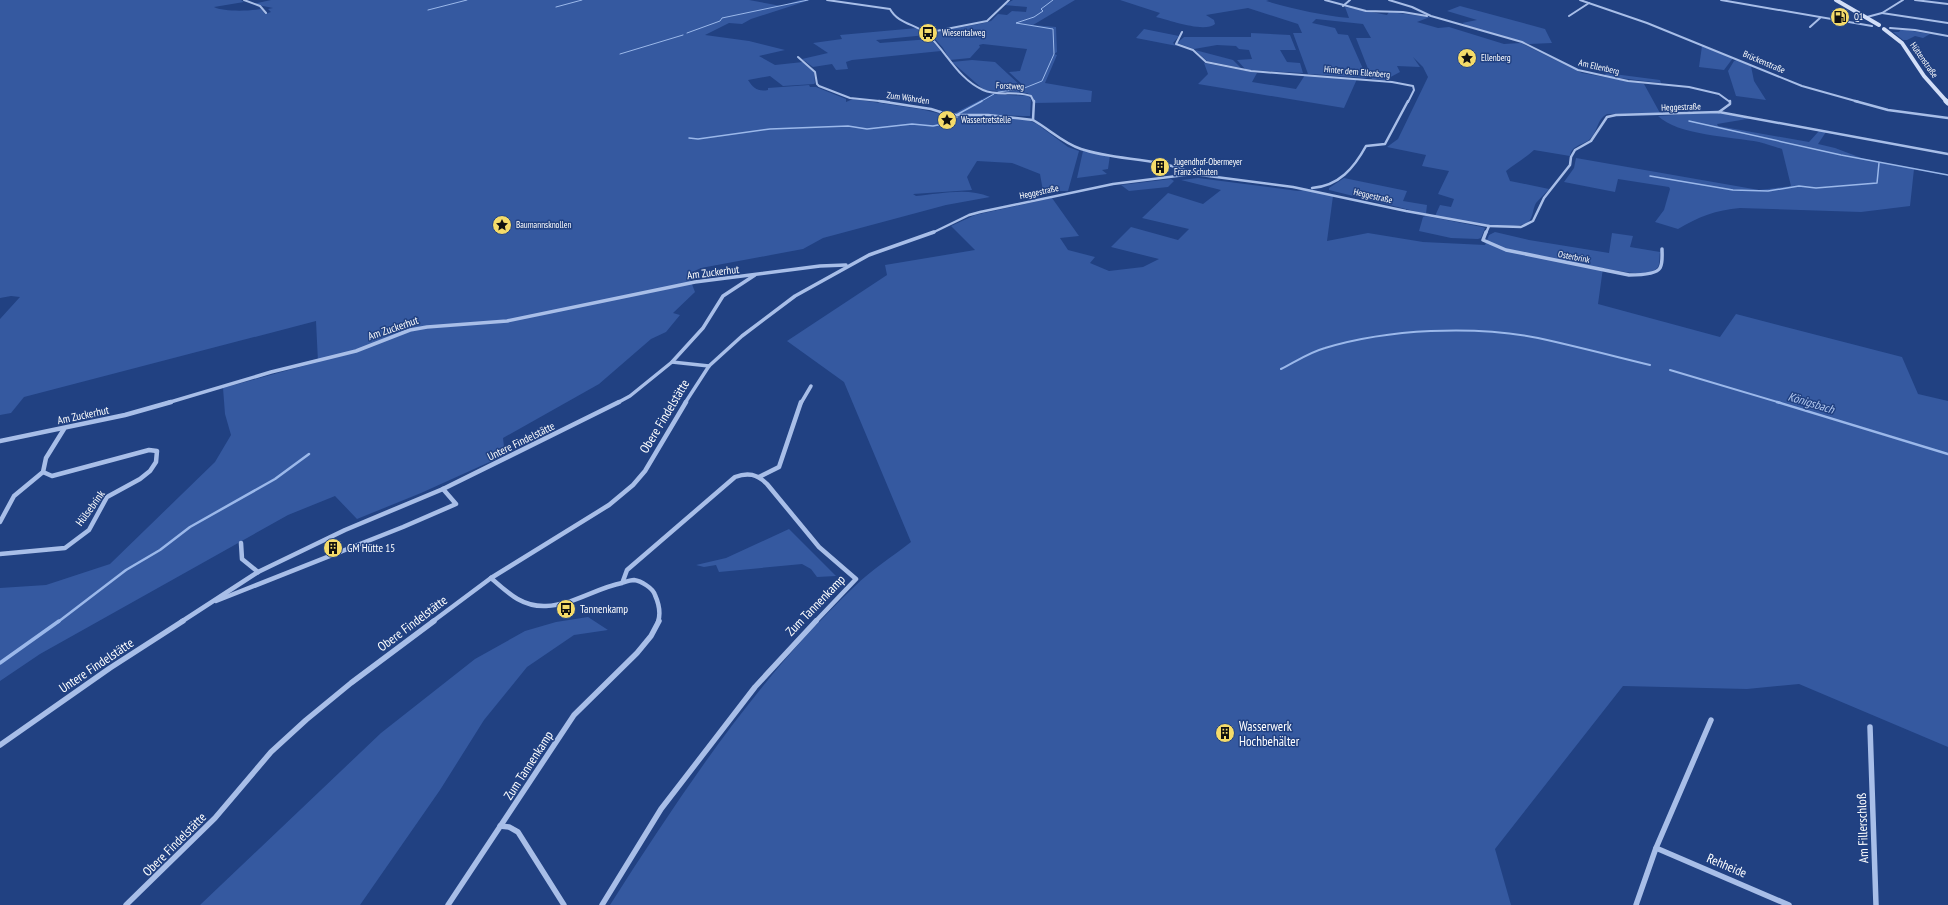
<svg xmlns="http://www.w3.org/2000/svg" width="1948" height="905" viewBox="0 0 1948 905" font-family="'PT Sans Narrow',sans-serif">
<style>
.green{fill:#3559a0}
.lines{fill:none;stroke-linecap:round;stroke-linejoin:round}
.stream-far4{stroke:#9bb8ea;stroke-width:1}
.stream-far3{stroke:#9bb8ea;stroke-width:1.5}
.stream-far2{stroke:#9bb8ea;stroke-width:2}
.stream-far1{stroke:#9bb8ea;stroke-width:2.5}
.stream{stroke:#9bb8ea;stroke-width:3.5}
.minor-far4{stroke:#a8bee8;stroke-width:2}
.minor-far3{stroke:#a8bee8;stroke-width:2.5}
.minor-far2{stroke:#a8bee8;stroke-width:3.5}
.minor-far1{stroke:#a8bee8;stroke-width:4.5}
.minor{stroke:#a8bee8;stroke-width:5.5}
.secondary-far1{stroke:#d2def7;stroke-width:4}
.secondary{stroke:#d2def7;stroke-width:5}
.labels{text-anchor:middle;stroke-width:3;stroke-linejoin:round;paint-order:stroke}
.far-poi-label{font-size:9px;fill:#fff;stroke:#214182;text-anchor:start}
.far-street-label{font-size:9px;fill:#fff;stroke:#214182}
.street-label{font-size:11px;fill:#fff;stroke:#214182}
.poi-label{font-size:11px;fill:#fff;stroke:#214182;text-anchor:start}
.water-label{font-size:12px;font-style:italic;fill:#b3c9f0;stroke:#214182}
.near-street-label{font-size:13px;fill:#fff;stroke:#214182}
.near-poi-label{font-size:13px;fill:#fff;stroke:#214182;text-anchor:start}
</style>
<rect width="100%" height="100%" fill="#214182"/>
<g class="green">
<path d="M0 0H241L244 2 214 7C223 12 251 11 261 9L265 14 271 12 268 9 273 8 253 4 271 0H749L781 6 800 0H810L751 19 742 24 729 23 705 35 749 41 785 50 759 56 775 65 803 62 814 72 815 83 814 84 783 86 770 76 748 80C753 88 758 92 768 90V88L809 85 810 87H816L846 99V102L853 99 920 109 954 117 980 115 1028 120 1037 124 1068 147 1079 151 1068 191H1043L1040 174 1012 163 977 161 967 177 972 190 913 194 916 196C940 194 967 187 990 197L946 205 823 238 803 249 701 268 688 274 695 292 673 313 680 315 666 332 651 339 599 384 503 438 505 455 421 493 357 519 335 496 288 515 40 654 0 681V588L46 585 110 564 215 462 231 435 225 414 223 388 318 362 316 321 24 397 11 413 0 415V319L20 297 11 296 0 298Z"/>
<polygon points="1013,0 1075,0 1033,25 1056,27 1057,52 1054,54 1057,55 1045,83 1092,91 1091,102 1034,103 1032,96 1027,93 984,90 952,62 972,60 995,62 1023,88 1025,87 1009,72 1020,71 1027,49 983,44 979,45 980,47 970,58 950,60 943,48 930,33 984,23 991,21 998,14 1007,15 1012,11 1026,12 1027,7 1004,5"/>
<path d="M1120 0H1269L1266 1C1294 9 1321 15 1349 18L1345 7 1387 15 1389 12 1430 17 1417 22 1438 28 1449 27 1504 44 1521 43 1582 73 1644 84 1660 113 1607 114C1596 120 1598 133 1589 140 1582 145 1571 146 1570 156L1534 150C1525 158 1515 164 1506 171L1510 181 1549 189C1545 194 1540 198 1536 203 1533 208 1533 216 1530 220 1520 235 1452 218 1435 216L1440 205 1451 207 1454 199 1438 194 1449 171 1422 166 1426 155 1387 147 1398 139 1428 77 1423 67 1413 57 1420 67 1397 66 1400 72 1385 80 1372 79 1356 38H1371L1363 24 1316 19 1312 23 1335 28 1338 34 1348 35 1367 78 1310 74H1308L1293 33H1302L1298 24 1248 8 1206 15 1214 20 1215 24C1204 33 1169 20 1156 17L1160 13Z"/>
<polygon points="1460,6 1545,29 1552,43 1529,44 1470,27 1462,23 1477,20 1447,11"/>
<polygon points="917,28 926,35 876,40 880,43 930,39 941,51 852,60 846,62 848,69 836,70 832,64 813,67 802,59 828,53 813,43 842,39 840,35"/>
<polygon points="1144,29 1179,36 1173,43 1177,46 1136,38"/>
<polygon points="1901,29 1930,34 1923,38 1915,36 1907,40 1903,40 1893,32 1899,32"/>
<polygon points="1251,33 1290,35 1296,50 1280,50 1287,62 1300,63 1303,73 1246,70 1237,60 1252,59 1249,50 1239,49 1236,46 1217,45 1194,49 1177,43 1184,37 1251,37"/>
<polygon points="1702,46 1733,58 1724,70 1699,67"/>
<polygon points="1195,50 1233,60 1241,68 1207,61"/>
<polygon points="1737,60 1751,66 1754,81 1766,100 1736,96 1728,71 1734,61"/>
<polygon points="1204,63 1257,73 1252,82 1296,89 1305,75 1357,79 1344,108 1198,84 1208,74"/>
<polygon points="1606,73 1660,80 1661,83 1604,76"/>
<path d="M992 94 1028 96 1031 99 1030 116C1006 116 979 114 953 114Z"/>
<path d="M1706 113H1720L1753 118 1717 124 1718 126 1809 142 1819 131 1826 132 1818 144 1835 148 1864 159 1914 169 1910 206 1861 212 1740 208C1716 210 1698 217 1678 229L1655 222 1664 210 1670 189 1669 187 1618 179 1615 192 1564 182 1574 168 1576 158 1759 190 1791 186 1782 149C1775 147 1767 144 1759 142 1732 137 1677 135 1658 116Z"/>
<polygon points="1083,151 1110,155 1108,169 1102,170 1107,174 1077,178"/>
<path d="M1198 178 1298 191 1304 190 1333 196 1327 241 1368 233 1423 242 1485 245 1489 235 1495 232 1529 240 1609 253 1612 233 1633 236 1630 247 1660 252C1659 257 1660 263 1658 267 1650 279 1614 270 1603 268L1598 304 1720 337 1736 314 1902 357 1918 394 1948 401V747L1799 684 1747 689 1623 686 1495 849 1511 905H610C682 792 757 679 854 587 871 570 892 557 911 542L844 382 787 341 887 275 885 265 975 250 951 226 975 215 1052 198 1079 236 1060 238 1068 250 1095 257 1090 263 1109 271 1143 267 1159 259 1111 247 1131 227 1178 240 1189 229 1142 218 1168 193 1203 204 1221 190 1181 180Z"/>
<polygon points="1344,178 1407,191 1403,201 1427,205 1426,214 1329,190 1329,188"/>
<polygon points="1171,179 1174,181 1168,187 1129,191 1121,185"/>
<polygon points="1426,216 1482,227 1485,228 1481,238 1478,239 1451,238 1419,231 1423,217"/>
<polygon points="789,529 836,576 817,577 811,569 802,564 719,572 716,565 704,567 696,565 726,558"/>
<polygon points="588,617 608,630 574,635 527,667 484,720 440,790 360,905 200,905 381,733 475,659 525,631 556,622"/>
</g>
<g class="lines">
<g class="stream-far4">
<polyline points="556,7 582,0"/>
<polyline points="428,10 467,0"/>
<polyline points="687,33 720,21 722,18 808,0"/>
<polyline points="620,54 683,35"/>
<polyline points="998,92 1022,89 1042,81 1054,54 1053,29 1016,23 1034,17 1043,11 1041,9 1053,0"/>
<polyline points="980,102 994,94"/>
</g>
<g class="stream-far3">
<polyline points="958,114 982,101"/>
<polyline points="1689,121 1841,155 1948,175"/>
<polyline points="689,138 698,139 770,129 848,126 867,129 912,124 933,126 943,124 957,117"/>
<polyline points="1650,176 1733,190 1768,191 1799,186 1816,188 1877,183 1879,163"/>
</g>
<g class="stream-far2">
<path d="M1281 369C1295 362 1310 352 1325 348 1388 329 1473 325 1538 338 1575 346 1613 356 1650 365"/>
<polyline points="1670,370 1781,403"/>
</g>
<g class="stream-far1">
<polyline points="1777,402 1948,454"/>
<polyline points="58,622 126,570 160,550 190,527 275,479 309,454"/>
</g>
<polyline class="stream" points="0,663 59,621"/>
<g class="minor-far4">
<polyline points="244,0 260,6 266,13"/>
<path d="M827 0 890 9C898 24 916 24 927 34 947 52 957 78 983 90 998 97 1015 90 1031 96L1034 102"/>
<polyline points="1325,0 1366,11 1403,12 1427,16"/>
<polyline points="1389,0 1412,7 1431,16 1522,42 1578,70 1628,81 1689,87 1719,94 1730,102"/>
<polyline points="1580,0 1647,23 1802,86 1859,102"/>
<polyline points="1721,0 1872,26"/>
<polyline points="1915,0 1948,4"/>
<polyline points="1343,6 1350,0"/>
<polyline points="1882,13 1948,23"/>
<polyline points="1569,16 1589,3"/>
<polyline points="1867,17 1882,13 1903,0"/>
<polyline points="1810,27 1820,18"/>
<polyline points="1890,28 1915,30 1948,36"/>
<polyline points="1182,32 1176,44 1193,50 1206,62 1251,71 1392,82 1413,86 1414,90 1408,102"/>
<polyline points="926,33 987,21 1009,0"/>
<polyline points="798,57 815,72 817,84 819,86 850,98 889,102"/>
</g>
<g class="minor-far3">
<polyline points="879,101 931,109 950,115 988,115 1033,120"/>
<path d="M1034 101 1033 120C1049 129 1063 143 1081 149 1117 161 1156 157 1192 173"/>
<polyline points="1855,101 1888,110 1948,118"/>
<polyline points="1719,112 1730,104 1730,101"/>
<path d="M1312 188C1339 186 1354 168 1366 146L1385 144 1408 101"/>
<polyline points="932,233 969,215 980,212 1113,184 1193,174 1293,187 1406,211 1489,226 1521,227 1533,221 1544,198 1570,165 1571,157 1575,150 1591,141 1607,117 1616,115 1719,112 1948,154"/>
<polyline points="1486,233 1489,226"/>
</g>
<g class="minor-far2">
<path d="M1486 232 1483 240 1506 250 1629 275C1636 275 1656 275 1660 268 1663 263 1662 255 1662 249"/>
<polyline points="672,362 709,366"/>
<polyline points="167,403 271,372 356,351 410,330 427,327 507,321 695,282 820,266 846,265"/>
<polyline points="617,403 630,396 672,362 703,328 723,296 755,275"/>
<polyline points="685,403 709,366 742,336 795,296 869,255 934,232"/>
<polyline points="801,403 811,386"/>
</g>
<g class="minor-far1">
<polyline points="0,441 125,415 171,402"/>
<polyline points="759,477 779,467 801,402"/>
<polyline points="0,522 14,496 43,472 46,458 64,429"/>
<polyline points="241,543 242,559 258,572"/>
<polyline points="0,554 65,548 89,530 107,497 140,479 150,471 156,462 157,451 149,450 52,476 43,472"/>
<path d="M491 578C508 593 522 607 546 606 573 605 596 588 622 583 625 582 630 580 634 580 641 581 653 588 655 595 659 604 661 613 658 622"/>
<path d="M623 581 627 570 735 477C748 472 757 474 767 484L819 547 856 579 815 622"/>
<polyline points="216,601 403,527 456,504 443,489"/>
<polyline points="181,622 258,572 345,530 443,489 619,402"/>
<polyline points="432,622 491,578 609,505 633,485 645,471 686,402"/>
</g>
<g class="minor">
<polyline points="1870,727 1876,905"/>
<polyline points="0,745 110,668 183,621"/>
<polyline points="500,826 509,827 518,832 564,905"/>
<polyline points="1656,848 1789,905"/>
<polyline points="126,905 215,818 271,752 306,720 351,683 434,621"/>
<polyline points="448,905 574,715 637,653 651,636 659,621"/>
<polyline points="602,905 661,809 755,687 816,621"/>
<polyline points="1636,905 1656,848 1711,720"/>
</g>
<g class="secondary-far1">
<polyline points="1836,0 1879,25"/>
<polyline points="1884,29 1902,43 1924,76 1947,102"/>
</g>
<polyline class="secondary" points="1946,101 1948,103"/>
</g>
<defs>
<symbol id="fuel-disc" viewBox="-11 -11 22 22"><circle r="9.5" fill="#f5db69" stroke="#214182"/><path d="M-5.5-6h7V0h2V4h1.3V-2.5L3-4.5l.8-.8L6-3V5H2.5V1h-1V6h-7ZM-4.2-4.7v3.2H.2V-4.7Z" fill="#111"/></symbol>
<symbol id="bus-disc" viewBox="-11 -11 22 22"><circle r="9.5" fill="#f5db69" stroke="#214182"/><path d="M-5-6H5V4H4V6H2V4H-2V6H-4V4H-5ZM-3.5-4V0h7V-4ZM-3.5 1.2v1.5H-2V1.2ZM2 1.2v1.5H3.5V1.2Z" fill="#111"/></symbol>
<symbol id="sight-disc" viewBox="-11 -11 22 22"><circle r="9.5" fill="#f5db69" stroke="#214182"/><path d="M0-6L1.8-2.2L6-1.7L2.9 1.2L3.7 5.4L0 3.3L-3.7 5.4L-2.9 1.2L-6-1.7L-1.8-2.2Z" fill="#111"/></symbol>
<symbol id="building-disc" viewBox="-11 -11 22 22"><circle r="9.5" fill="#f5db69" stroke="#214182"/><path d="M-4-6H4V6H1V3H-1V6H-4ZM-2.5-4.3h1.7v1.8h-1.7ZM.8-4.3h1.7v1.8H.8ZM-2.5-1h1.7V.8h-1.7ZM.8-1h1.7V.8H.8Z" fill="#111"/></symbol>
</defs>
<g fill-rule="evenodd">
<use href="#fuel-disc" x="1829" y="6" width="22" height="22"/>
<use href="#bus-disc" x="917" y="22" width="22" height="22"/>
<use href="#sight-disc" x="1456" y="47" width="22" height="22"/>
<use href="#sight-disc" x="936" y="109" width="22" height="22"/>
<use href="#building-disc" x="1149" y="156" width="22" height="22"/>
<use href="#sight-disc" x="491" y="214" width="22" height="22"/>
<use href="#building-disc" x="322" y="537" width="22" height="22"/>
<use href="#bus-disc" x="555" y="598" width="22" height="22"/>
<use href="#building-disc" x="1214" y="722" width="22" height="22"/>
</g>
<g class="labels">
<g class="far-poi-label">
<text x="1854" y="20">Q1</text>
<text x="942" y="36">Wiesentalweg</text>
<text x="1481" y="61">Ellenberg</text>
<text x="961" y="123">Wassertretstelle</text>
<text x="1174" y="165">Jugendhof-Obermeyer<tspan x="1174" dy="10">Franz Schuten</tspan></text>
<text x="516" y="228">Baumannsknollen</text>
</g>
<g class="far-street-label">
<text transform="translate(1924 60) rotate(55)" y="3">Hüttenstraße</text>
<text transform="translate(1764 62) rotate(23)" y="3">Brückenstraße</text>
<text transform="translate(1599 67) rotate(13)" y="3">Am Ellenberg</text>
<text transform="translate(1357 72) rotate(5)" y="3">Hinter dem Ellenberg</text>
<text transform="translate(1010 86) rotate(3)" y="3">Forstweg</text>
<text transform="translate(908 98) rotate(8)" y="3">Zum Wöhrden</text>
<text transform="translate(1681 107) rotate(-2)" y="3">Heggestraße</text>
<text transform="translate(1039 192) rotate(-12)" y="3">Heggestraße</text>
<text transform="translate(1373 196) rotate(13)" y="3">Heggestraße</text>
<text transform="translate(1574 257) rotate(11)" y="3">Osterbrink</text>
</g>
<g class="street-label">
<text transform="translate(713 272) rotate(-7)" y="4">Am Zuckerhut</text>
<text transform="translate(393 328) rotate(-19)" y="4">Am Zuckerhut</text>
<text transform="translate(83 415) rotate(-12)" y="4">Am Zuckerhut</text>
<text transform="translate(521 441) rotate(-26)" y="4">Untere Findelstätte</text>
<text transform="translate(90 508) rotate(-54)" y="4">Hülsebrink</text>
</g>
<g class="poi-label">
<text x="347" y="552">GM Hütte 15</text>
<text x="580" y="613">Tannenkamp</text>
</g>
<g class="water-label">
<text transform="translate(1811 403) rotate(17)" y="4">Königsbach</text>
</g>
<g class="near-street-label">
<text transform="translate(664 416) rotate(-59)" y="5">Obere Findelstätte</text>
<text transform="translate(815 605) rotate(-46)" y="5">Zum Tannenkamp</text>
<text transform="translate(412 623) rotate(-37)" y="5">Obere Findelstätte</text>
<text transform="translate(96 665) rotate(-34)" y="5">Untere Findelstätte</text>
<text transform="translate(528 765) rotate(-57)" y="5">Zum Tannenkamp</text>
<text transform="translate(1862 828) rotate(-92)" y="5">Am Fillerschloß</text>
<text transform="translate(174 844) rotate(-45)" y="5">Obere Findelstätte</text>
<text transform="translate(1727 865) rotate(23)" y="5">Rehheide</text>
</g>
<g class="near-poi-label">
<text x="1239" y="731">Wasserwerk<tspan x="1239" dy="15">Hochbehälter</tspan></text>
</g>
</g>
</svg>
